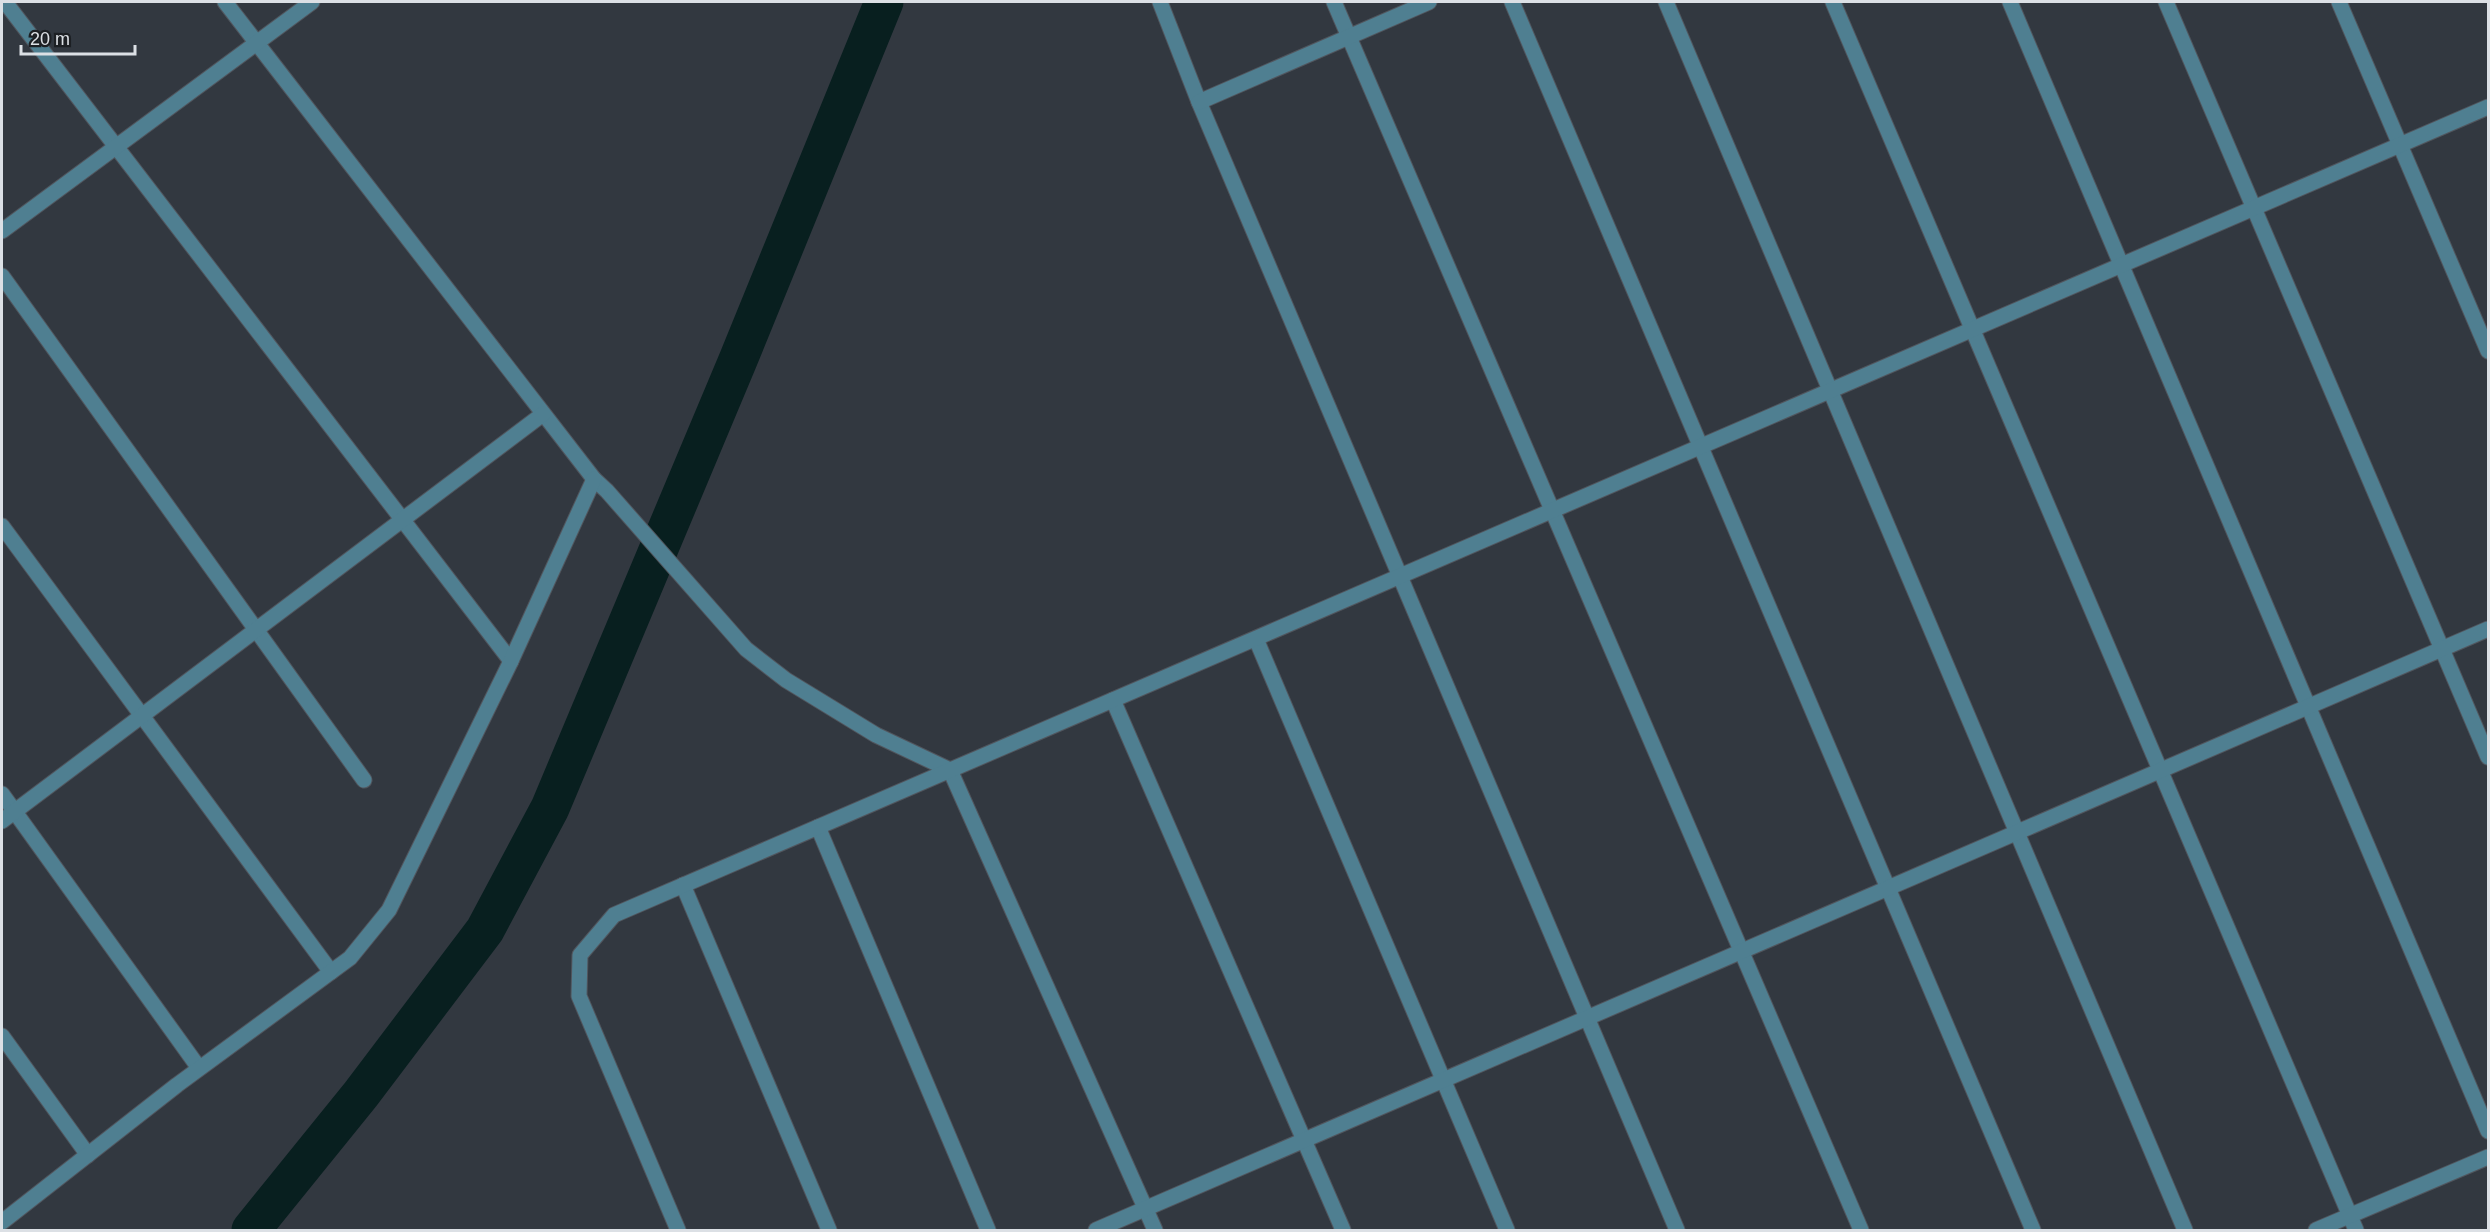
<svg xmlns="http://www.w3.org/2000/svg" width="2490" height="1232" viewBox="0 0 2490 1232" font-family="Helvetica,sans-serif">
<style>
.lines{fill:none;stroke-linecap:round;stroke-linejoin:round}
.canal{stroke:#081f1f;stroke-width:39}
.minor-casing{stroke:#51565e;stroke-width:17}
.minor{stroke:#4f7f91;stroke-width:15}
</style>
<rect width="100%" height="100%" fill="#323840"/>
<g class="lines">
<polyline class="canal" points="251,1230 361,1094 485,930 550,808 738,360 884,2"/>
<defs>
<g id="minor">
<polyline points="5,2 511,661"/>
<polyline points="225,2 594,479 607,491 746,649 786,680 876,735 950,770 1155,1230"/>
<polyline points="1160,2 1199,102 1677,1230"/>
<polyline points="1334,2 1861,1230"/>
<polyline points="1512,2 2033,1230"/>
<polyline points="1666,2 2185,1230"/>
<polyline points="1833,2 2356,1230"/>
<polyline points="2010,2 2488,1131"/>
<polyline points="2166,2 2488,757"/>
<polyline points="2339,2 2488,351"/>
<polyline points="1199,102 1429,2"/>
<polyline points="2,231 312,2"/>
<polyline points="2,276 364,780"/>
<polyline points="2,526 331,972"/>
<polyline points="1256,639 1507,1230"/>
<polyline points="1113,700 1343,1230"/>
<polyline points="2,794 199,1068"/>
<polyline points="2,821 543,414"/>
<polyline points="818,827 988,1230"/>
<polyline points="683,885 829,1230"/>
<polyline points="2,1036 88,1155"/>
<polyline points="2,1222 177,1085 350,958 389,910 511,661 594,479"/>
<polyline points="678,1230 579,996 580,955 614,915 2488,107"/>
<polyline points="1096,1230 2488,629"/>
<polyline points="2316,1230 2488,1157"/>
</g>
</defs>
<use href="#minor" class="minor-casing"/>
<use href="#minor" class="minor"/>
</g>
<rect width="2490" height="1232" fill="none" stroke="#dce0e5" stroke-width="6"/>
<path d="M21 45v9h114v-9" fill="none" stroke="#dce0e5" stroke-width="3"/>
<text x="30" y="45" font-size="18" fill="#dce0e5" stroke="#1c1f23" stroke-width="4.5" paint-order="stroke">20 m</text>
</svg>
